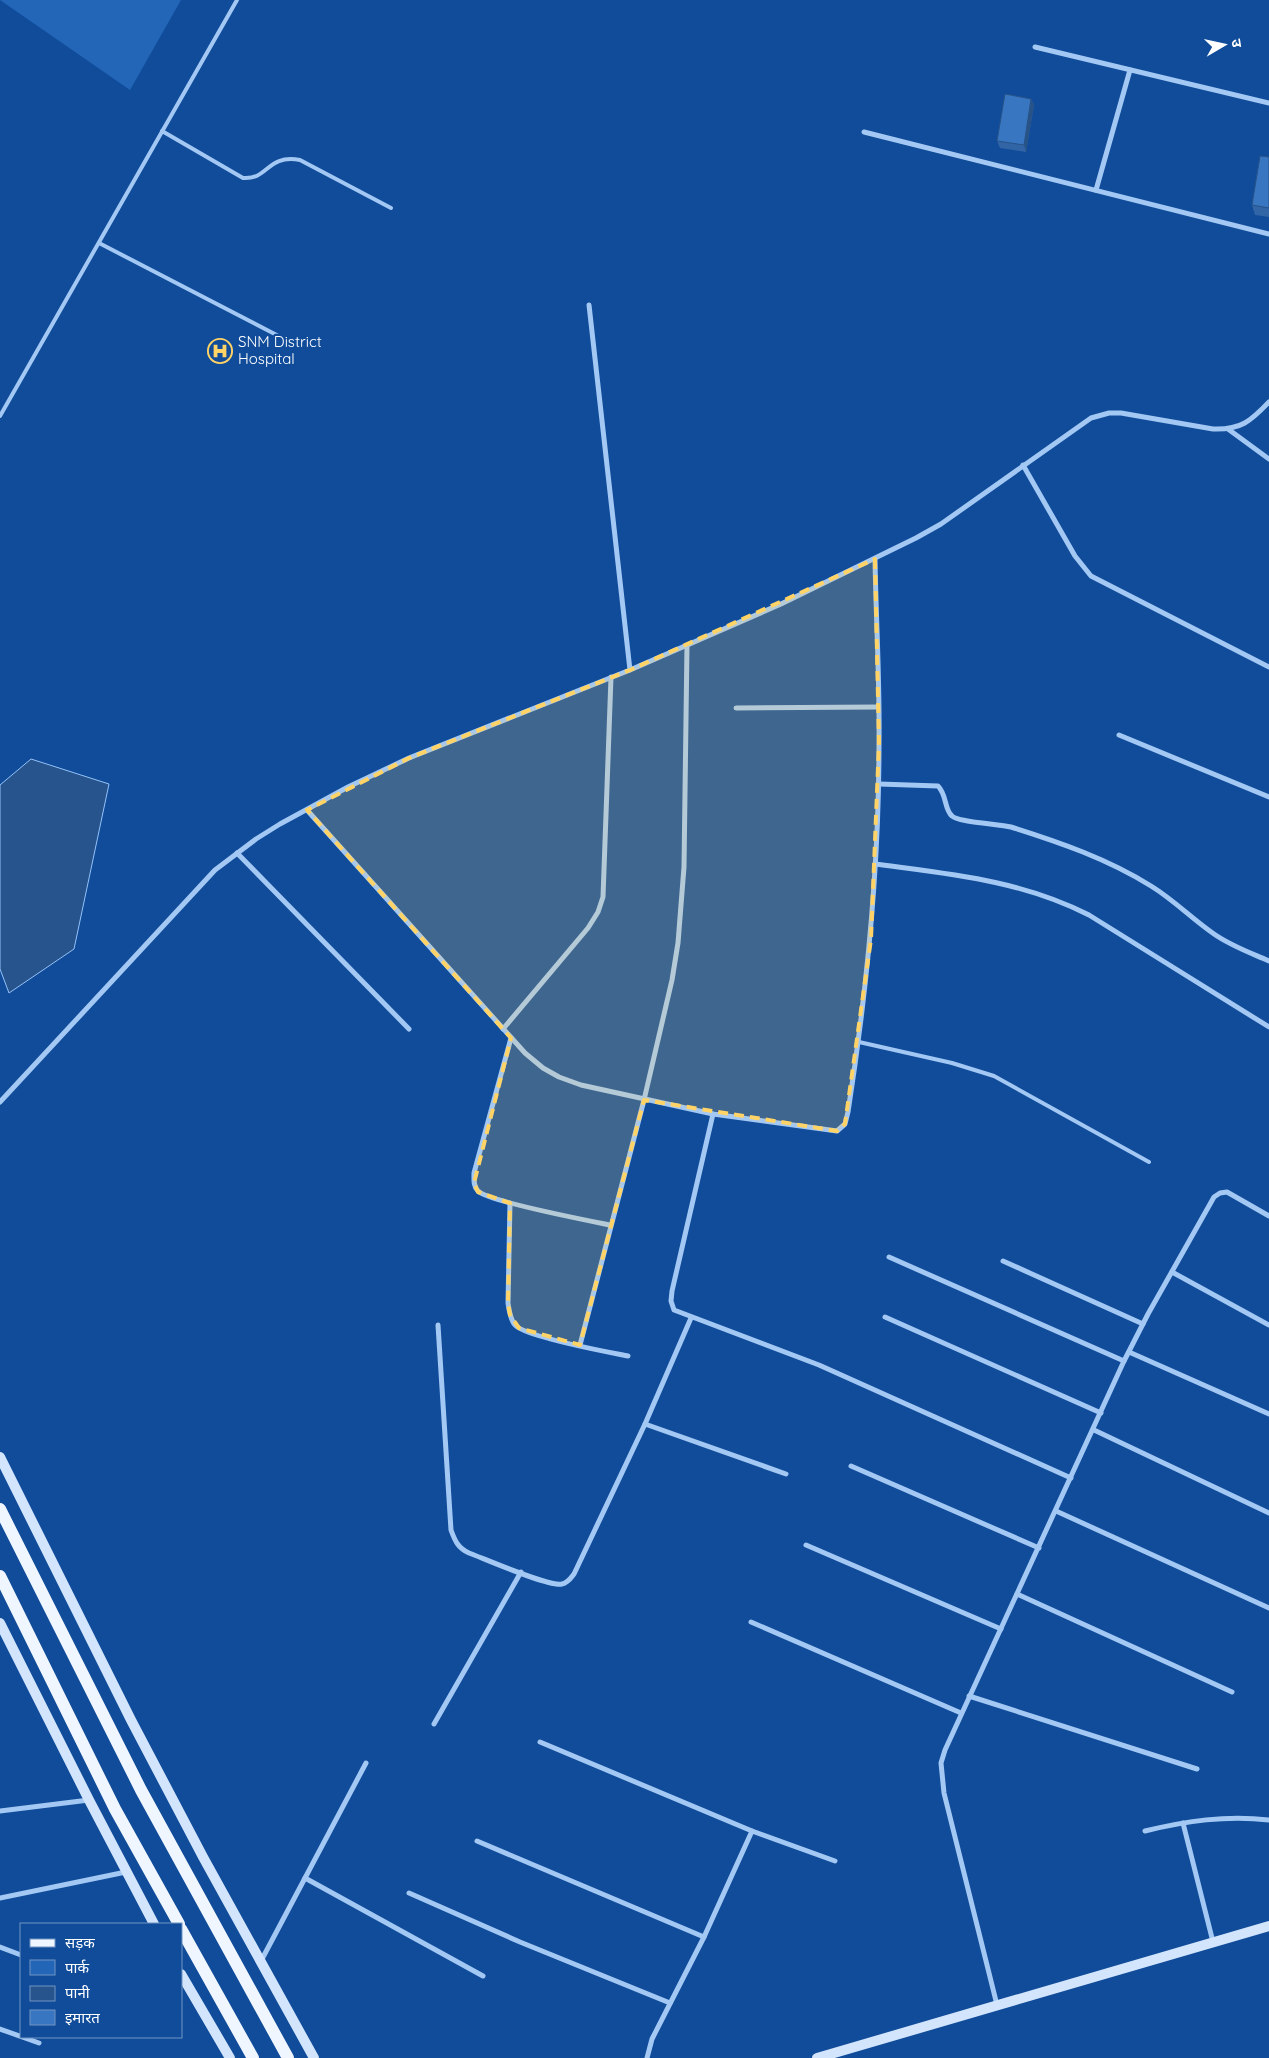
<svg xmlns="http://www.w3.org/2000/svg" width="1269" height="2058" viewBox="0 0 1269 2058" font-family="Quicksand,'Noto Sans Devanagari',sans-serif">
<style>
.green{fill:#2366b8}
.water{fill:#28548d;stroke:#94c2f8}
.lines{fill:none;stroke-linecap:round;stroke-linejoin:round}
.lane{stroke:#a3c8f4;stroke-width:4}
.street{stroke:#a3c8f4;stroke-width:5}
.secondary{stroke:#d3e5fd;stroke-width:10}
.primary{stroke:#f0f6ff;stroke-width:12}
.wall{fill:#3165a6}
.shaded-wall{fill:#285387}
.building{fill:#3976c1;stroke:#285387}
.marked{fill:#ffd366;fill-opacity:0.2;stroke:#ffd366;stroke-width:4;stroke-dasharray:10 6;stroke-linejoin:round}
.labels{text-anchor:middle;stroke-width:4.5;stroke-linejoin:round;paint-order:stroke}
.poi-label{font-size:15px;fill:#fff;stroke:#104c9a;text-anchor:start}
</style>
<rect width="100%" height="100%" fill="#104c9a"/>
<polygon class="green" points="0,0 181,0 130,90"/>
<polygon class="water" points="31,759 109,784 74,949 9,993 0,969 0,785"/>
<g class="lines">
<g class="lane">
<path d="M162 131 243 178C269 180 266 154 300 160L391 208"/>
<polyline points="99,243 294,344"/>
<polyline points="0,416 237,0"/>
<polyline points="859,1042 952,1063 994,1076 1149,1162"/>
</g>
<g class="street">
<polyline points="1035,47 1269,103"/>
<polyline points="864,132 1269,234"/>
<polyline points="1096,190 1130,70"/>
<polyline points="589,305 630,670"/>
<polyline points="1228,429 1269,459"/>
<polyline points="1023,465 1075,556 1091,576 1269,667"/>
<polyline points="736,708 878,707"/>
<polyline points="1119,735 1269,797"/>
<path d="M879 784 938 786C947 795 944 809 952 816 957 822 999 824 1011 827 1059 842 1108 859 1151 886 1174 900 1192 919 1214 934 1231 946 1251 953 1269 961"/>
<path d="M307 810 525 1053 543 1068 559 1077 581 1085 713 1114 837 1131 845 1124 848 1112C867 990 879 869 879 745 880 683 876 621 875 559"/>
<polyline points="237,853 409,1029"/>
<path d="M875 864C950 874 1020 880 1089 915L1269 1027"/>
<polyline points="503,1029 588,928 598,912 603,897 611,677"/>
<path d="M511 1038 474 1173C474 1179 473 1186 478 1191 487 1201 590 1221 610 1225"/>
<path d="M0 1102 215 870 256 839 280 824 348 787 409 758 630 670 781 604 916 538 941 524 1091 418 1109 413H1121L1213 429C1241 430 1251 421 1269 402"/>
<polyline points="713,1114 672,1291 671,1301 674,1310 819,1365 1071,1478"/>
<path d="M510 1203 508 1303C509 1310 510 1319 515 1325 525 1337 608 1352 628 1356"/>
<polyline points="889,1257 1124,1361"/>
<polyline points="1003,1261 1143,1324"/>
<polyline points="1172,1272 1269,1325"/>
<polyline points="885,1317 1101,1413"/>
<path d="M438 1325 451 1530C455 1541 458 1548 469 1553 485 1559 549 1587 562 1584 568 1583 571 1578 574 1574L645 1424 691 1318"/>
<polyline points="580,1345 644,1100 672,980 678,943 684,867 687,645"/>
<polyline points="1129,1352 1269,1414"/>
<polyline points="645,1424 786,1474"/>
<polyline points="1094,1430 1269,1513"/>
<polyline points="851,1466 1039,1548"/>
<polyline points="1056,1511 1269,1608"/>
<polyline points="806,1545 1001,1629"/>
<polyline points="1017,1594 1232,1692"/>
<polyline points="751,1622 961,1713"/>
<polyline points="969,1696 1197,1769"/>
<polyline points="434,1724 521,1572"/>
<polyline points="540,1742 752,1831 704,1937 652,2039 647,2058"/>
<polyline points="0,1811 89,1800"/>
<polyline points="1183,1823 1213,1942"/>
<polyline points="752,1831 835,1861"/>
<path d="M1145 1831C1186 1821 1226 1815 1269 1820"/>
<polyline points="477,1841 704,1937"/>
<polyline points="305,1878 483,1976"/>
<polyline points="409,1893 520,1942 670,2003"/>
<polyline points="0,1898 126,1872"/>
<polyline points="0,1947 21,1955"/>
<polyline points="261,1961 366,1763"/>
<polyline points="997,2005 944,1793 941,1763 945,1750 1124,1361 1148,1314 1214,1197 1220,1193 1227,1192 1269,1216"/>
<polyline points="0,2029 39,2043"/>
</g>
<g class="secondary">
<polyline points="0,1457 131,1720 203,1857 314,2058"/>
<polyline points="0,1623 89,1800 154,1924"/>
<polyline points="181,1974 230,2058"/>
<polyline points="817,2058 1269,1926"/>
</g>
<g class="primary">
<polyline points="0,1509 141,1790 288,2058"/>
<polyline points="0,1576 115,1809 179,1924"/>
<polyline points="181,1929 253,2058"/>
</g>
</g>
<g class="wall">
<polygon points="1031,99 1034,105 1026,152 1000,148 997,141"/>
<polygon points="1269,157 1269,217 1255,215 1252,205"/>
</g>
<polygon class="shaded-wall" points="1031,99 1034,105 1026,152 1024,145"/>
<g class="building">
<polygon points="1005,94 1031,99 1024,145 997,141"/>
<polygon points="1260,156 1269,157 1269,208 1252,205"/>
</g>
<path class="marked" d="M875 559 879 743 871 939 845 1124 837 1131 644 1100 580 1345 519 1328 510 1315 508 1303 510 1203 478 1192 474 1183 511 1038 307 810 409 758 630 670Z"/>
<defs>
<symbol id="hospital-ring" viewBox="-11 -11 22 22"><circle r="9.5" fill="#104c9a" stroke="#ffd366" stroke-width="1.5"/><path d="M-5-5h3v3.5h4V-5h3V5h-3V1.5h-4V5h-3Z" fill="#ffd366"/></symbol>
</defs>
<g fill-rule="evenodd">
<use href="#hospital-ring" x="206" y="337" width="28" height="28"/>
</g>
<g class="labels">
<g class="poi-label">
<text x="238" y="347">SNM District<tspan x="238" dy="17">Hospital</tspan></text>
</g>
</g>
<rect x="20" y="1923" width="162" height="115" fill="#104c9a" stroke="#7094c2"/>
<rect x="30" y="1939" width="25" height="8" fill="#f0f6ff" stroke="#7094c2"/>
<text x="65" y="1948" font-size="15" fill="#ffffff">सड़क</text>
<rect x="30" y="1960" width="25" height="15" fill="#2366b8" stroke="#7094c2"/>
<text x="65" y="1973" font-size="15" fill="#ffffff">पार्क</text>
<rect x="30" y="1986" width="25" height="15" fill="#28548d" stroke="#7094c2"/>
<text x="65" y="1998" font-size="15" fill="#ffffff">पानी</text>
<rect x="30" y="2010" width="25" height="15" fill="#3976c1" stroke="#7094c2"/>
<text x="65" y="2023" font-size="15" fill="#ffffff">इमारत</text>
<g transform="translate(1224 45) rotate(81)" stroke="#104c9a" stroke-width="4" paint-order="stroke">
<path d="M0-4L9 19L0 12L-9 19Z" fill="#ffffff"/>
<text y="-8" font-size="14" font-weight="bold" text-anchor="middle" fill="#ffffff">उ</text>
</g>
</svg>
